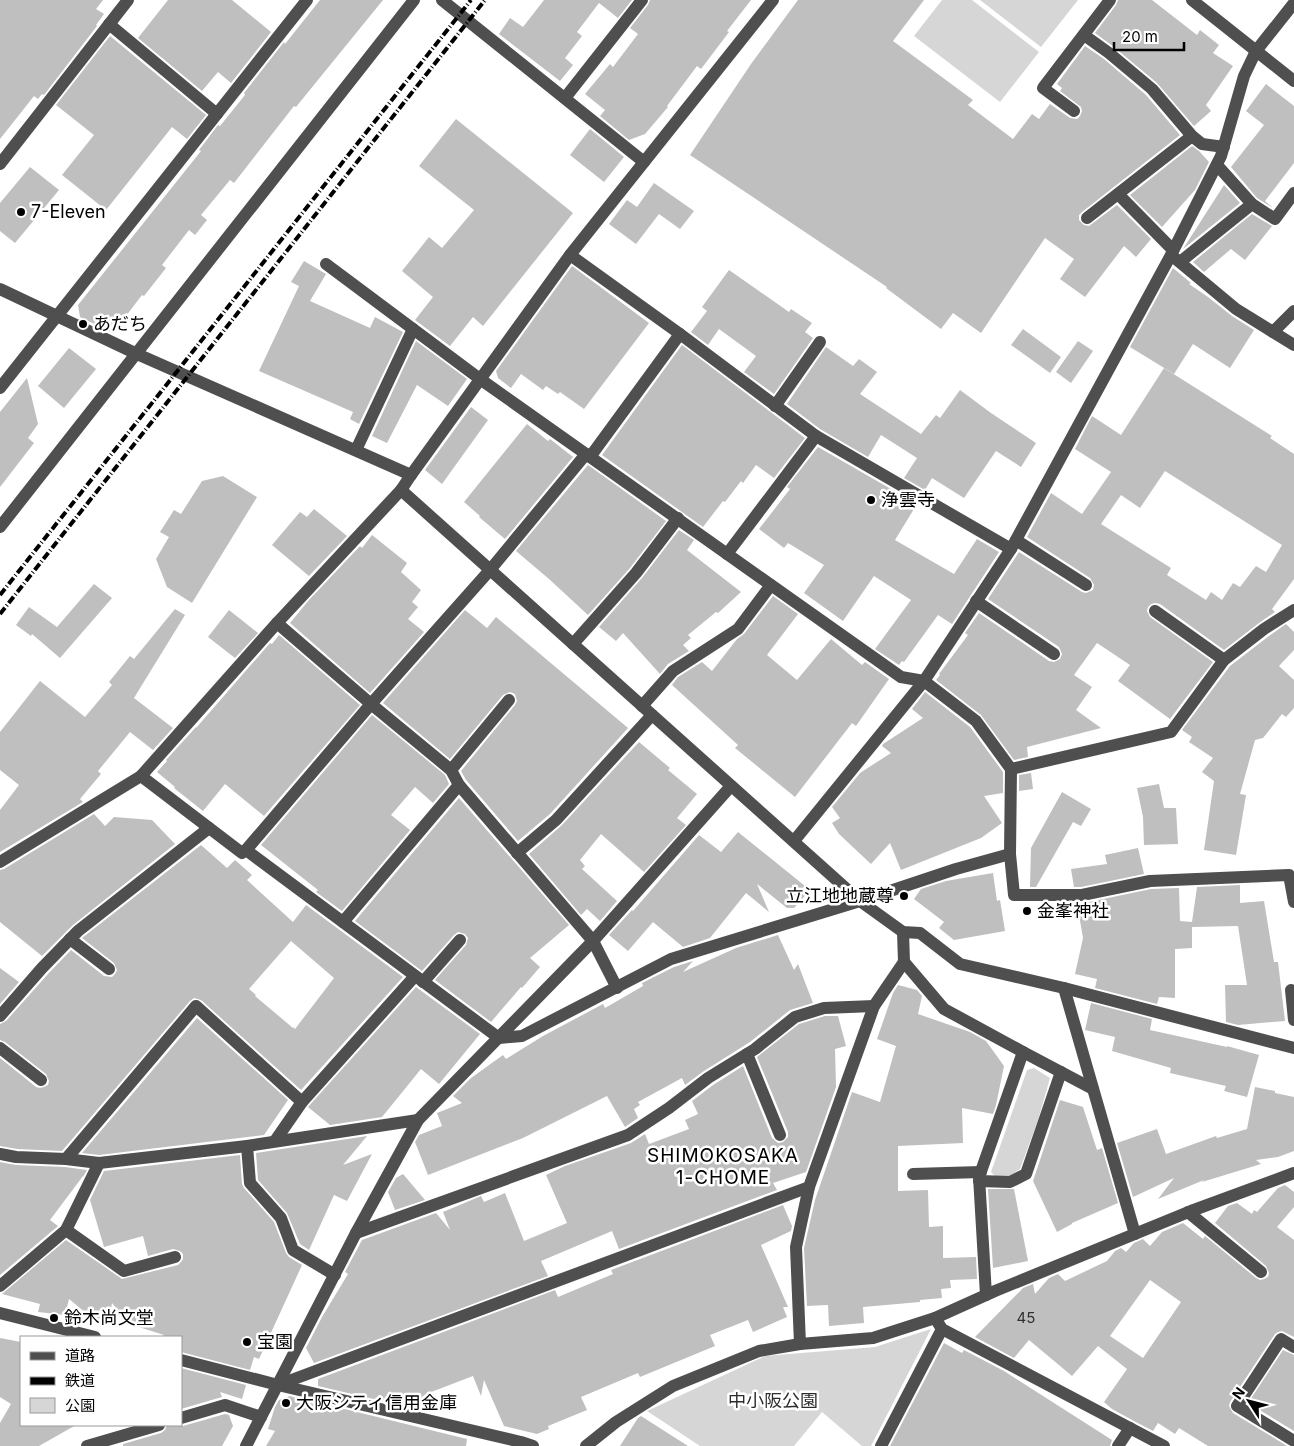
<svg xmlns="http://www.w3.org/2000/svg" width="1294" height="1446" viewBox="0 0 1294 1446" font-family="Inter,'Noto Sans JP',sans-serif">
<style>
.green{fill:#d6d6d6}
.building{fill:#bfbfbf;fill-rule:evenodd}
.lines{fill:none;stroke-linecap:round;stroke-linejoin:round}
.minor{stroke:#4f4f4f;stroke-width:12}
.rail{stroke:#000;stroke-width:4;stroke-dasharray:8 2.5 1 2.5;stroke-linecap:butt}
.poi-dot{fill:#000;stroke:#fff;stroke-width:2}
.labels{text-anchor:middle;stroke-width:5;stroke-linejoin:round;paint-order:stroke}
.number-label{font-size:15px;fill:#303030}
.poi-label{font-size:18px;fill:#000;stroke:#fff;text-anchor:start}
.park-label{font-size:18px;fill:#2d2d2d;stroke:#fff}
.neighbourhood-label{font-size:19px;letter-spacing:1px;fill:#000;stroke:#fff}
</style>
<rect width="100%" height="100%" fill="#fff"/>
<g class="green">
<polygon points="942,0 972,0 1039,52 1000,102 914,36"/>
<polygon points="980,0 1078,0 1041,47"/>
<polygon points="1034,1068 1050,1078 1038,1120 1020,1169 1008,1177 995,1176 991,1172 1027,1070"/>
<polygon points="931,1329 871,1446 862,1446 822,1412 794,1446 700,1446 647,1411 765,1356 875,1347"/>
</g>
<g class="building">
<polygon points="0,0 103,0 96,9 104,14 96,25 97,26 44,95 42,94 38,99 34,96 0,139"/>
<polygon points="168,0 232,0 271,32 231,83 218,72 202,91 138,38"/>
<polygon points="320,0 383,0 296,107 294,106 234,183 230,180 201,215 207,220 195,235 189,230 162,265 166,268 144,296 142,295 113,333 80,317 78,305 201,151 199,150 218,125 220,126 245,95 244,93 284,42 285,44"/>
<polygon points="544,0 632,0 618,18 599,3 577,32 582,36 565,58 573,65 560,81 499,34 510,18 523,27"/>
<polygon points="650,0 751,0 727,31 729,32 701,69 697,66 667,106 668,107 645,134 629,140 600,116 605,110 585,94 610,64 613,67 638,34 630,28 648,5"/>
<polygon points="798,0 924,0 893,41 973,100 968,105 1013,139 1032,114 1039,119 1050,104 1070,118 1077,119 1080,116 1082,111 1081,107 1060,91 1062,88 1057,84 1085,46 1104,59 1146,95 1180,135 1082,212 1079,215 1079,220 1084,225 1089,226 1117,205 1151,239 1136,257 1124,246 1085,297 1060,279 1074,259 1045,238 981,333 953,313 941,329 886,288 887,287 690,155 751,64"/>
<polygon points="1118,0 1152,0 1197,35 1200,30 1219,45 1213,53 1233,66 1206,105 1211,111 1194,126 1157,83 1114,47 1095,33 1116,5"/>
<polygon points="110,36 206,115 187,139 172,127 106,210 62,175 94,135 56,105"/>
<polygon points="1266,84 1294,106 1294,163 1265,201 1273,208 1257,198 1231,167 1264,125 1246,111"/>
<polygon points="456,119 573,213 483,326 473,317 450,346 415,320 433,297 402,271 429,237 442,248 474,210 419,166"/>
<polygon points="590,129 624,157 604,182 570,155"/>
<polygon points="1192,146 1199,151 1209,162 1195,190 1162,227 1130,195"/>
<polygon points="30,167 59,190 15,243 0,231 0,203"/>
<polygon points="654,183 694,211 680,229 659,214 636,244 609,224 627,200 637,207"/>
<polygon points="1224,185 1240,203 1183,249"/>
<polygon points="1252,214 1272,226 1245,260 1231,249 1204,272 1193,262"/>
<polygon points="304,261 326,274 310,301 370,328 375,317 403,332 359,424 350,419 353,412 259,371 299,286 291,282"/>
<polygon points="572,266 649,323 584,409 560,392 558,394 546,386 543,390 521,374 511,388 498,378 496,371"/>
<polygon points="1173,268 1191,283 1189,284 1208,297 1232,316 1254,330 1230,368 1193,344 1174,374 1130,347"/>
<polygon points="729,270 789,312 791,309 812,323 805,332 813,338 774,394 744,372 756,356 719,329 708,345 691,332 707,311 702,307"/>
<polygon points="1023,329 1061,357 1050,373 1011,345"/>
<polygon points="416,341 467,379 448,406 417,385 387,443 372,436"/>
<polygon points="1078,341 1093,351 1071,383 1056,372"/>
<polygon points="682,345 805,438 774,478 756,465 743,483 741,481 725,502 723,501 703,527 602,455"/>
<polygon points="826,347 853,366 859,359 877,372 860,394 921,434 936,415 940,418 960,390 991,413 1036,443 1021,467 996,451 964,498 932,478 925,490 904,478 917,458 881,435 868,457 820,429 787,404"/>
<polygon points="69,348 96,369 64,408 38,386"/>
<path d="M1164 368 1272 436 1270 438 1294 454V579L1272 609 1275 612 1259 623 1224 650 1160 604 1155 603 1151 604 1148 607 1147 611 1150 617 1213 662 1170 719 1118 681 1130 665 1097 643 1074 675 1092 687 1076 710 1101 728 1027 747 1028 757 1014 760 981 715 936 680 940 675 939 674 968 635 965 633 979 613 1049 661 1054 662 1060 659 1062 654 1059 647 988 599 1019 552 1082 592 1086 593 1093 590 1094 585 1090 578 1027 537 1051 493 1082 514 1111 472 1075 449 1092 416 1121 435ZM1165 471 1282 545 1266 572 1256 566 1240 587 1233 583 1222 600 1211 592 1206 600 1167 575 1171 568 1101 524 1121 495 1140 508Z"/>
<polygon points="27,378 38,424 28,438 34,443 0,487 0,412"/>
<polygon points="471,407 488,420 442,484 425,470"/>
<polygon points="527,424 548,441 550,439 573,457 505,539 479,517 480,516 464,502"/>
<polygon points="818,447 917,504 895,540 921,555 954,574 977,539 999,552 952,624 938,615 904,662 902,661 899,665 875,649 911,600 874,576 843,621 804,593 824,565 788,543 784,548 759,529 790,489 787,487"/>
<polygon points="588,465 666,521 630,568 588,615 549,579 516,551"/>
<polygon points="223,476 257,497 192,603 167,587 156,559 169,537 160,532 174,510 181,514 202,481"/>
<polygon points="314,509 347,536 309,576 272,545 300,512 307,517"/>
<polygon points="679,530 694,540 687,550 741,592 718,613 716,612 688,635 691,638 683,645 689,651 668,664 660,674 623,633 616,641 599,627 642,578"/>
<polygon points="372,535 407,563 401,572 421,590 412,602 418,607 408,619 424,632 370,693 290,623 309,600 360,546 362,548"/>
<polygon points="94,584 112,598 60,658 32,634 31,636 16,625 29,607 57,627"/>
<polygon points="773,596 798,614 767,655 797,680 831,639 862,665 865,662 889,679 856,726 852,723 795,797 735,748 738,745 672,685 678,677 702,662 712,671 737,639 744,634"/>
<polygon points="175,609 185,615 134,698 173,728 153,750 130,732 98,771 101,774 80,799 83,802 0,852 0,810 19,785 0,770 0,732 40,681 85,717 112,685 109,682 130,656 134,659"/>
<polygon points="229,610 258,633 235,658 208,637"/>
<polygon points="465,610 487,628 496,617 628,728 550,814 518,841 466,780 461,771 515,705 517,701 515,694 510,692 503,695 450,759 383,703"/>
<polygon points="1286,624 1294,632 1294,650 1279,666 1294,680 1294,708 1286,717 1282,714 1263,738 1255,740 1240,794 1246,795 1236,855 1204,850 1214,781 1202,772 1213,758 1189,742 1192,737 1182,730 1230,666 1269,636"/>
<polygon points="279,635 360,705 264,816 225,784 203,811 174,788 175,787 157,772 167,761 166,760 196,727 196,728 270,643 272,644"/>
<polygon points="925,692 970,727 1003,772 1003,793 984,796 1002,823 981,838 901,870 890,843 871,864 839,834 832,823 840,818 832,807 860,773 891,753 882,746 883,744 923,718 912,709"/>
<polygon points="372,715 445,775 449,784 433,803 415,787 391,815 410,830 342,911 316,892 318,890 261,845"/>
<polygon points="639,742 670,768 668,770 697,794 677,818 686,825 644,872 601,834 580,860 585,866 582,869 617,901 600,921 587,909 581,915 529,854 562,825"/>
<polygon points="1031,773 1033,789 1019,791 1019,775"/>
<polygon points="1159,784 1164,808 1176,808 1178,844 1144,845 1143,817 1137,788"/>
<polygon points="1062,792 1091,809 1081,826 1073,822 1036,887 1030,887 1031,848"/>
<polygon points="459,798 569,925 530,958 540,967 522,988 521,987 491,1022 435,980 466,945 468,938 465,934 458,932 454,935 422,971 355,921"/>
<polygon points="94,814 105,826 114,817 152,820 175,844 73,925 42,956 0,922 0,870 4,869"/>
<polygon points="738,832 810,890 794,908 787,908 757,884 769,912 746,893 710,938 683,947 653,922 628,951 609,935 632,910 633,911 699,835 721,852"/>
<path d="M201 845 227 868 235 860 252 875 247 880 293 922 306 905 403 977 301 1090 201 1000 194 998 190 1001 62 1151 17 1149 0 1146V1058L36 1087 40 1088 44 1087 48 1085 49 1081 46 1074 5 1042 0 1040V1024L6 1021 48 974 71 950 104 976 112 977 115 974 117 970 114 963 82 938ZM291 941 334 978 295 1029 293 1027V1028L255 996 256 995 249 989Z"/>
<polygon points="1138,848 1144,874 1081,887 1074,887 1071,869 1107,864 1105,855"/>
<polygon points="993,873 997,901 1000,900 1005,931 954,940 939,928 944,922 914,899 921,889 946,881"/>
<polygon points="1240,885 1240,903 1264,901 1274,962 1278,962 1285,1021 1238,1025 1226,1022 1225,985 1247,985 1238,926 1192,927 1192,948 1175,949 1175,998 1159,997 1157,1004 1095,988 1097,979 1075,974 1083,938 1077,903 1084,903 1151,889 1179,888 1180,921 1192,922 1197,887"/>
<polygon points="778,935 794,970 798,964 813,1003 790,1010 750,1042 704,1071 685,1085 682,1078 638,1102 640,1105 634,1109 638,1118 625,1127 607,1096 523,1138 428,1175 415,1142 419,1135 442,1126 437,1113 462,1103 453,1096 471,1078 503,1055 506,1059 543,1036 603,1004 605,1008 643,986 642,983 674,967 693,961 683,972 736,948"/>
<polygon points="0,968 19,982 0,1004"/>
<polygon points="898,985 917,990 922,996 918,1014 970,1032 986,1041 1004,1066 996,1105 993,1114 962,1108 963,1143 898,1146 898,1191 928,1190 929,1227 943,1226 943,1258 976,1257 977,1279 950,1280 951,1288 941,1289 942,1298 920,1300 920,1302 863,1307 864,1323 829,1326 828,1305 807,1306 804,1248 815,1200 852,1092 880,1102 896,1046 877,1039 893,993"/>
<polygon points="416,987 480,1034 439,1084 421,1069 382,1117 330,1125 308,1107"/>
<polygon points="1091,1003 1152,1019 1150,1030 1227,1047 1227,1046 1259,1055 1247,1097 1224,1091 1226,1086 1170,1073 1171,1068 1112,1051 1115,1037 1085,1030"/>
<polygon points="825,1016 838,1016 846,1046 835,1049 836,1087 806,1172 773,1183 777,1190 619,1249 612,1231 541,1261 548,1276 314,1363 306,1348 322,1317 348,1274 345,1272 362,1240 436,1213 450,1230 443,1212 481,1196 484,1202 505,1193 524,1241 567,1223 546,1175 565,1166 631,1143 645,1134 649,1144 689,1129 685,1120 698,1114 692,1101 713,1085 743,1066 772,1138 778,1143 783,1142 788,1137 788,1132 757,1057 799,1024"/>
<polygon points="197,1018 288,1100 264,1135 99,1155 82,1153"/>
<polygon points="1255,1087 1275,1091 1275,1093 1294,1097 1294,1151 1278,1157 1256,1160 1261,1164 1202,1182 1204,1180 1158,1199 1174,1178 1133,1197 1117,1143 1157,1129 1166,1154 1216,1136 1217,1138 1247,1129"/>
<polygon points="1060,1100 1083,1107 1097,1150 1102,1148 1118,1203 1072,1223 1072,1224 1057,1232 1033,1181"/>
<polygon points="367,1136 343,1165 372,1154 347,1201 334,1195 309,1250 300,1244 287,1213 258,1180 256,1153"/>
<polygon points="240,1155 242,1184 244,1188 274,1222 286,1253 289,1257 302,1265 259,1359 254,1357 250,1370 181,1352 181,1337 168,1337 163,1336 164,1335 126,1323 126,1320 112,1303 109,1320 92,1318 69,1299 65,1315 38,1312 40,1304 2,1294 66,1240 122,1279 178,1265 181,1262 183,1259 183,1254 180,1251 173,1249 148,1256 143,1236 104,1247 90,1200 104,1171"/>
<polygon points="0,1162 16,1165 65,1167 87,1170 83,1177 83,1176 50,1220 58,1226 0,1275"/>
<polygon points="403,1174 425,1200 395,1210 388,1192 396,1178"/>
<path d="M1285 1185 1294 1192V1207L1277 1227 1294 1240V1337L1282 1331 1278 1332 1275 1334 1230 1402 1229 1406 1233 1413 1287 1446H1208L1179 1428 1175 1434 1158 1423 1153 1431 1134 1421 1112 1409 1104 1402 1127 1369 1098 1346 1072 1376 1029 1340 1014 1358 975 1337 1023 1288 1033 1284 1035 1294 1049 1278 1058 1274 1065 1281 1107 1261 1115 1251 1121 1248 1126 1252 1134 1243 1143 1239 1150 1246 1162 1232 1183 1223 1203 1239 1205 1236 1256 1278 1260 1280 1264 1279 1268 1277 1269 1273 1266 1266 1215 1223 1228 1206 1237 1203 1252 1214 1254 1210 1257 1212 1278 1188ZM1150 1280 1181 1302 1143 1358 1110 1336Z"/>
<polygon points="988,1189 1014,1189 1028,1261 993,1268"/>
<polygon points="783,1205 792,1226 791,1231 761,1245 788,1307 783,1307 787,1317 753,1332 748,1320 710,1335 715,1346 640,1377 638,1373 581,1397 587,1410 548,1426 549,1429 537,1434 504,1426 484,1380 481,1396 473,1376 426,1394 408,1407 318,1386 318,1379 555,1290 558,1297 613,1274 611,1270"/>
<polygon points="0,1338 21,1342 21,1425 76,1425 39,1446 0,1446 0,1423 11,1404 0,1397"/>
<polygon points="944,1343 962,1353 964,1350 1004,1371 1112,1440 1110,1446 890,1446"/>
<polygon points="1283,1350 1294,1355 1294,1431 1248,1403"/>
<polygon points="181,1368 246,1385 242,1399 220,1392 222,1397 181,1409"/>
<polygon points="290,1396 316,1405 316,1402 467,1439 466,1446 266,1446 275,1431 268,1429 275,1407 279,1400"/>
<polygon points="225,1414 229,1415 233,1426 222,1446 123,1446 123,1444 161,1433 165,1430 167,1425 183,1426"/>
<polygon points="641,1416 688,1446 620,1446 638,1418"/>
</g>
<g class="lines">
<g class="minor">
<polyline points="442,0 644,162"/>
<polyline points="1192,0 1294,81"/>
<polyline points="109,24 217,114"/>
<polyline points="1084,35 1109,53 1152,89 1192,136 1202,144 1224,147"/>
<polyline points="565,98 642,0"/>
<polyline points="1074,111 1043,88 1110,0"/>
<polyline points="0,164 128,0"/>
<polyline points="1217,165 1252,204 1275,219 1294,193"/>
<polyline points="1118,194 1173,250"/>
<polyline points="1087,218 1192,136"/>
<polyline points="570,255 680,334 816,436 1011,549"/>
<polyline points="1171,255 1236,309 1294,345"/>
<polyline points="1180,262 1252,204"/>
<polyline points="326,264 480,379 901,677 924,681 976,721 1011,769 1010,854 1014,895 1082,895 1150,881 1289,875 1294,902"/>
<polyline points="0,289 137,354 411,475"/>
<polyline points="1273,332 1294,311"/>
<polyline points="0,388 307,0"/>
<polyline points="775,406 820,342"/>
<polyline points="356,450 413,329"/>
<polyline points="590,457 680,334"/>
<polyline points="401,490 860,901 903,932 920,933 960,964 1064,988 1294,1048"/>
<polyline points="0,527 414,0"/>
<polyline points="1016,540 1086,585"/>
<polyline points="727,554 816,436"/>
<polyline points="976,601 1054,654"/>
<polyline points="1155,611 1224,660"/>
<polyline points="277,623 371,704 451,770 459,785 593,941 617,988"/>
<polyline points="573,644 636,573 678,518"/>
<polyline points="642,706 673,671 738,629 771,585"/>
<polyline points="1011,769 1171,732 1224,660 1264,629 1294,610"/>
<polyline points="451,770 509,700"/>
<polyline points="141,776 242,853 246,850 499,1038 522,1036 671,959 860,901 956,869 1010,854"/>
<polyline points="794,841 924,681 1011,549 1171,255 1221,156 1244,76 1256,51 1294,3"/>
<polyline points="246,850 371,704 490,570 586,454"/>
<polyline points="517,853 556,820 652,715"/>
<polyline points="0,862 141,776 277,623 401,490 411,475 570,255 773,0"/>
<polyline points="343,922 459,785"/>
<polyline points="70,939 109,969"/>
<polyline points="904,962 944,1009 1023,1052 979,1177 986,1295"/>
<polyline points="423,982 460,940"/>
<polyline points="1064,988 1135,1234"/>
<polyline points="1291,990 1294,1020"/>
<polyline points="0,1016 42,968 78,931 209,828"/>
<polyline points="0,1048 41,1080"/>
<polyline points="1023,1052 1093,1089"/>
<polyline points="747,1054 780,1135"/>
<polyline points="275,1141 302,1102 415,976"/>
<polyline points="247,1146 250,1183 281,1218 293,1250 335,1275"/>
<polyline points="0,1154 16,1157 66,1159 99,1163 247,1146 418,1120"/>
<polyline points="66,1159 196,1006 302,1102"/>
<polyline points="913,1174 981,1172"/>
<polyline points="979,1181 1010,1182 1026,1174 1061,1072"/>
<polyline points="1188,1212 1261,1272"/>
<polyline points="66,1230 124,1271 175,1257"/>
<polyline points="356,1233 628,1135 669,1108 708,1078 755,1049 795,1017 824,1008 874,1006"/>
<polyline points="0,1286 66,1230 99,1163"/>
<polyline points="0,1313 95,1337"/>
<polyline points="935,1318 942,1329 1164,1446"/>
<polyline points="800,1344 796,1247 809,1187"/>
<polyline points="1294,1347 1281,1339 1237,1406 1294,1441"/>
<polyline points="181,1360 278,1385 521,1442 533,1446"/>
<polyline points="278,1385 809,1187 874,1006 904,962 903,932"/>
<polyline points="181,1418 225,1405 261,1417"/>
<polyline points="87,1446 159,1425"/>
<polyline points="246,1446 356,1233 418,1120 593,941 731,786"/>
<polyline points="586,1446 616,1422 673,1386 759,1351 800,1344 873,1338 935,1318 995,1291 1191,1211 1294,1173"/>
<polyline points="881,1446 942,1329"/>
<polyline points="1118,1446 1130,1428"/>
</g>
<g class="rail">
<polyline points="0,595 471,0"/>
<polyline points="0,614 485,0"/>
</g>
</g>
<g class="poi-dot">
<circle cx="21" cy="212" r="5"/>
<circle cx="83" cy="324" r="5"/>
<circle cx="871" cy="500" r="5"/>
<circle cx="904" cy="896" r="5"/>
<circle cx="1027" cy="911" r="5"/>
<circle cx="54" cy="1318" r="5"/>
<circle cx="247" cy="1342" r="5"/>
<circle cx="286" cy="1403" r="5"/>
</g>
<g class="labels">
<g class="number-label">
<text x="1026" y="1323">45</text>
</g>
<g class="poi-label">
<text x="31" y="218">7-Eleven</text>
<text x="93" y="330">あだち</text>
<text x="881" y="506">浄雲寺</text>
<text x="894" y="902" text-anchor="end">立江地地蔵尊</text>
<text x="1037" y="917">金峯神社</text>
<text x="64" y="1324">鈴木尚文堂</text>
<text x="257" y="1348">宝園</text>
<text x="296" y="1409">大阪シティ信用金庫</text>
</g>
<g class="park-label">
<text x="773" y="1407">中小阪公園</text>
</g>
<g class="neighbourhood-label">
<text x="723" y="1162">SHIMOKOSAKA<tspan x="723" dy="22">1-CHOME</tspan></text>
</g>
</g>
<rect x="20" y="1336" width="162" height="90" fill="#ffffff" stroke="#999999"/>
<rect x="30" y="1352" width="25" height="8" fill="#4f4f4f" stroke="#999999"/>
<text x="65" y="1361" font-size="15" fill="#000000">道路</text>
<rect x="30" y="1377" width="25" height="8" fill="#000000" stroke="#999999"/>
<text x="65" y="1386" font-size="15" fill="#000000">鉄道</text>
<rect x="30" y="1398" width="25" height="15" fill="#d6d6d6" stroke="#999999"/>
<text x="65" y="1411" font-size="15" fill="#000000">公園</text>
<g transform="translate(1249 1401) rotate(306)" stroke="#ffffff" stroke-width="4" paint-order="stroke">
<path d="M0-4L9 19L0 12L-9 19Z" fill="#000000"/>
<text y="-8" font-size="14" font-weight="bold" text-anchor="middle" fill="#000000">N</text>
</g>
<path d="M1114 42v8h70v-8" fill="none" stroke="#000000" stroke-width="2.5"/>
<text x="1122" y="42" font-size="15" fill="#000000" stroke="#ffffff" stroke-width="4" paint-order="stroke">20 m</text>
</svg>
